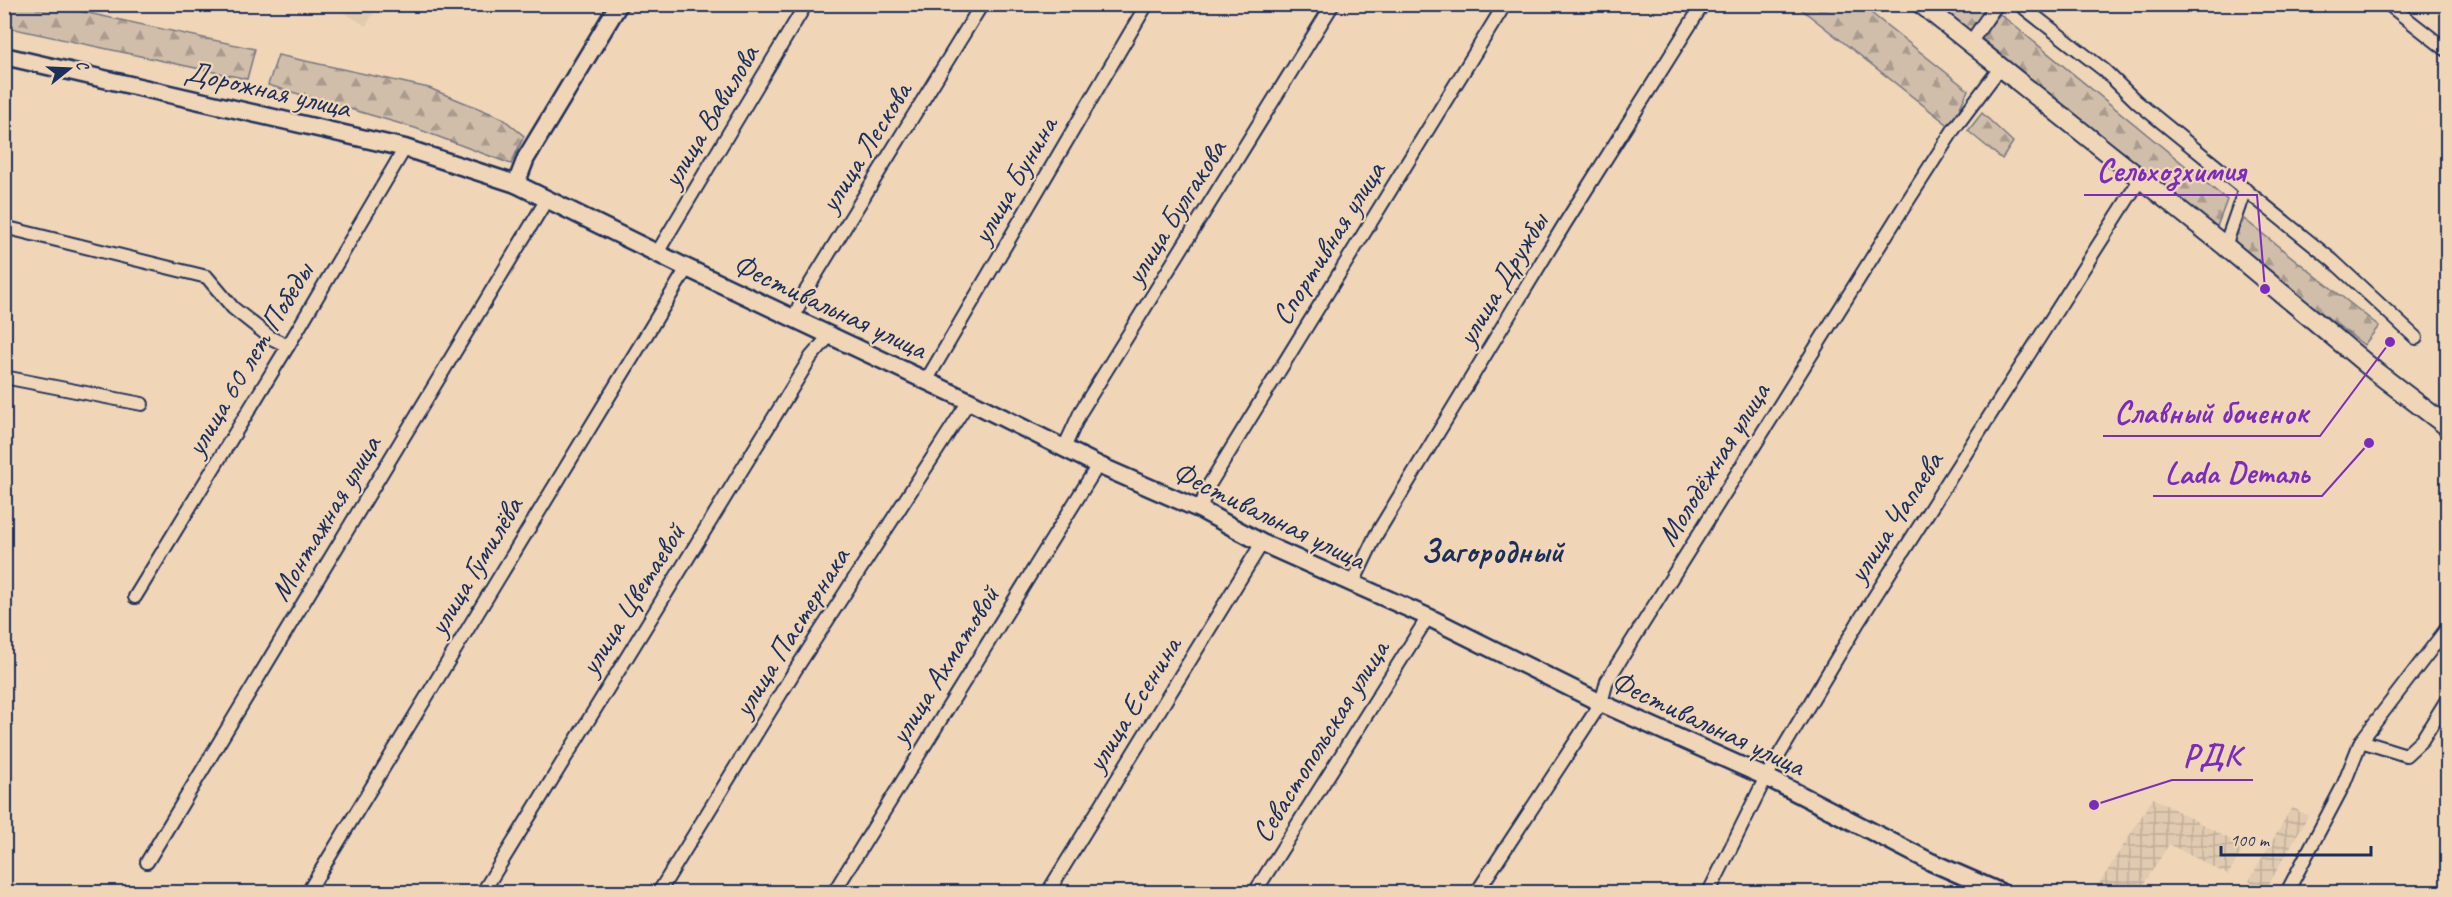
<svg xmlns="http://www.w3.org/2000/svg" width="2452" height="897" viewBox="0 0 2452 897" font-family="Caveat,sans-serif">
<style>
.built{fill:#e0cab0}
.industrial{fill:url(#industrial-grid)}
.forest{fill:url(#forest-firs);stroke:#767684;stroke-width:1.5}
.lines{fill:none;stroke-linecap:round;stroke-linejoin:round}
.street-casing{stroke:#1b2f5e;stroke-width:16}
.secondary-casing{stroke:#1b2f5e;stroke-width:21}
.primary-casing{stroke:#1b2f5e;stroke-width:22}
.street{stroke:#f0d6b7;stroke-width:12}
.secondary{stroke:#f0d6b7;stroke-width:16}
.primary{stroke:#f0d6b7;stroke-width:18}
.labels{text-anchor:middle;stroke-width:4.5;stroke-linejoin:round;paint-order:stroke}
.street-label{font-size:30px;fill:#1b2f5e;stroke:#f0d6b7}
.quarter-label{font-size:33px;font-weight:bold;fill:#1b2f5e;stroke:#f0d6b7}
.leader{fill:none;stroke:#7b2cbf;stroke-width:2}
.callout-dot{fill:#7b2cbf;stroke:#f0d6b7;stroke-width:2}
.callout-label{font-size:32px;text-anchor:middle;font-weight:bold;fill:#7b2cbf;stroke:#f0d6b7;stroke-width:4.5;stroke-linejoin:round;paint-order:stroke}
</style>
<defs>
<pattern id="industrial-grid" width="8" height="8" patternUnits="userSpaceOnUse" patternTransform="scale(1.5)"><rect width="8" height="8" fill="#e0cab0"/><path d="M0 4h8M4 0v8" fill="none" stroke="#c0ae9a"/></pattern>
<pattern id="forest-firs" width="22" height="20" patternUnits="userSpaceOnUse" patternTransform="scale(1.5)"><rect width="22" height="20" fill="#d1beaa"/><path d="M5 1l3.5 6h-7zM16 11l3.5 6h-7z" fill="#a99b8e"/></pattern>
</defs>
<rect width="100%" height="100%" fill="#f0d6b7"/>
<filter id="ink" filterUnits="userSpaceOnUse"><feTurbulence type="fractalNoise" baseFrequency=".0167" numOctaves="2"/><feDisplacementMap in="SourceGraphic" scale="12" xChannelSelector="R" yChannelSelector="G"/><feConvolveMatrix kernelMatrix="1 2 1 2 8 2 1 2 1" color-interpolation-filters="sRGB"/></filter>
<g filter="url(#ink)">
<polygon class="built" points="331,5 378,5 366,26"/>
<g class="industrial">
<polygon points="2153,798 2244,847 2228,875 2169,844 2139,892 2094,892"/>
<polygon points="2292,807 2308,816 2265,891 2249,881"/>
</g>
<g class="forest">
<polygon points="1986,4 1989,7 1969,32 1935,5"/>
<polygon points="11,5 51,5 255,49 247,79 5,27 5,7"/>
<polygon points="1796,5 1861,5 1968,90 1951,127"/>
<polygon points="2000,14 2227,200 2216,229 1981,38"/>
<polygon points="278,55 429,88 502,118 524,136 511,164 415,128 268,85"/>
<polygon points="1982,113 2013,142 2002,159 1968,131"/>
<polygon points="2244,219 2379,326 2364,345 2231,244"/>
</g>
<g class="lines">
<defs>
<g id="street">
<polyline points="2018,4 2023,7 2104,70 2137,102 2333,261 2416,338"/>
<polyline points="2388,4 2448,51"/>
<polyline points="1970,43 1997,4"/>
<polyline points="4,227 207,277 233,308 271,338 288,346"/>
<polyline points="2225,246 2245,189"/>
<polyline points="657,253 806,4"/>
<polyline points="794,318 804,294 982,4"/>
<polyline points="4,377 142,404"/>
<polyline points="926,381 1147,4"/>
<polyline points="1064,448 1081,411 1333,4"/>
<polyline points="1201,510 1206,490 1505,4"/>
<polyline points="1352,585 1376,535 1564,225 1703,4"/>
<polyline points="135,597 288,346 405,148"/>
<polyline points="2361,741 2406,755 2422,740 2448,698"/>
<polyline points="147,862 547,199"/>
<polyline points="308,892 687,268"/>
<polyline points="483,892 811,357 830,335"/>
<polyline points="659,892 794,672 969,401"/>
<polyline points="834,892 1098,465"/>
<polyline points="1048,892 1262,543"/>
<polyline points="1255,892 1428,617"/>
<polyline points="1477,892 1601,703 1607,681 1900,213 1954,129 2000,68"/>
<polyline points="1709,892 1766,777 1859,621 2141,178"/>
<polyline points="2287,892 2343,786 2361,741 2448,627"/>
</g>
<g id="secondary">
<polyline points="4,56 405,148 516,184 687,268 969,401 1098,465 1201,510 1262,543 1428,617 1601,703 1766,777 1931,862 2000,892"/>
<polyline points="516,184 526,158 619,4"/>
</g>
<polyline id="primary" points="1921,4 2225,246 2376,372 2448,427"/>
</defs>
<use href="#street" class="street-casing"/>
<use href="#secondary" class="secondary-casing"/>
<use href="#primary" class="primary-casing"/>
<use href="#street" class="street"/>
<use href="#secondary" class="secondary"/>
<use href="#primary" class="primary"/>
</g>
</g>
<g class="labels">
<g class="street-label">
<text transform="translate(268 89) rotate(13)" y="10">Дорожная улица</text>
<text transform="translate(710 116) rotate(-59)" y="10">улица Вавилова</text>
<text transform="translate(865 147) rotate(-58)" y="10">улица Лескова</text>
<text transform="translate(1014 180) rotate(-60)" y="10">улица Бунина</text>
<text transform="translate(1175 212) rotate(-58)" y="10">улица Булгакова</text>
<text transform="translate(1328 243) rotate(-58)" y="10">Спортивная улица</text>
<text transform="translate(1502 279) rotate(-59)" y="10">улица Дружбы</text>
<text transform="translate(830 306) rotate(25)" y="10">Фестивальная улица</text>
<text transform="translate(249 359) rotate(-59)" y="10">улица 60 лет Победы</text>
<text transform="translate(1713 464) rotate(-58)" y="10">Молодёжная улица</text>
<text transform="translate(1269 515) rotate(26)" y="10">Фестивальная улица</text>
<text transform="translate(1895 517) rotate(-57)" y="10">улица Чапаева</text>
<text transform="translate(325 518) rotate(-59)" y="10">Монтажная улица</text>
<text transform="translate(475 566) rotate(-59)" y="10">улица Гумилёва</text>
<text transform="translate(632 599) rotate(-58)" y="10">улица Цветаевой</text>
<text transform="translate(791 632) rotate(-58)" y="10">улица Пастернака</text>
<text transform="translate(944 665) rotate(-58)" y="10">улица Ахматовой</text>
<text transform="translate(1133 704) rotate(-58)" y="10">улица Есенина</text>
<text transform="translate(1708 723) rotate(25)" y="10">Фестивальная улица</text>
<text transform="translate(1320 741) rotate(-58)" y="10">Севастопольская улица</text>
</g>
<g class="quarter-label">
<text x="1492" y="562">Загородный</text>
</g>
</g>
<path class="leader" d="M2265 289L2257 195H2084M2390 342L2320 436H2103M2369 443L2322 496H2153M2094 805L2172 780H2253"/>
<g class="callout-dot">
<circle cx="2265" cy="289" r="6"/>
<circle cx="2390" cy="342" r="6"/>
<circle cx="2369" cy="443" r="6"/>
<circle cx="2094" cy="805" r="6"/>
</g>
<g class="callout-label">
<text x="2171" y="181">Сельхозхимия</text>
<text x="2211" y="423">Славный боченок</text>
<text x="2237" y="483">Lada Dеталь</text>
<text x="2212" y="766">РДК</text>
</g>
<rect width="2452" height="897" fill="none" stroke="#f0d6b7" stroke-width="24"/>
<rect x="12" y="12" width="2428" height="873" fill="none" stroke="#1b2f5e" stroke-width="2" filter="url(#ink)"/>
<g transform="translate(69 69) rotate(72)" stroke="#f0d6b7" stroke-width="4.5" paint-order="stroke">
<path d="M0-4.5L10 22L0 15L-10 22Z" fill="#1b2f5e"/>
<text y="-9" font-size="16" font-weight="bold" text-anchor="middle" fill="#1b2f5e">С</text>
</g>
<path d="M2221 846v9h150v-9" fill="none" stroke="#1b2f5e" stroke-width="3"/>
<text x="2230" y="846" font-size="18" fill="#1b2f5e" stroke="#f0d6b7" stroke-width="4.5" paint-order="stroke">100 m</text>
</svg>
